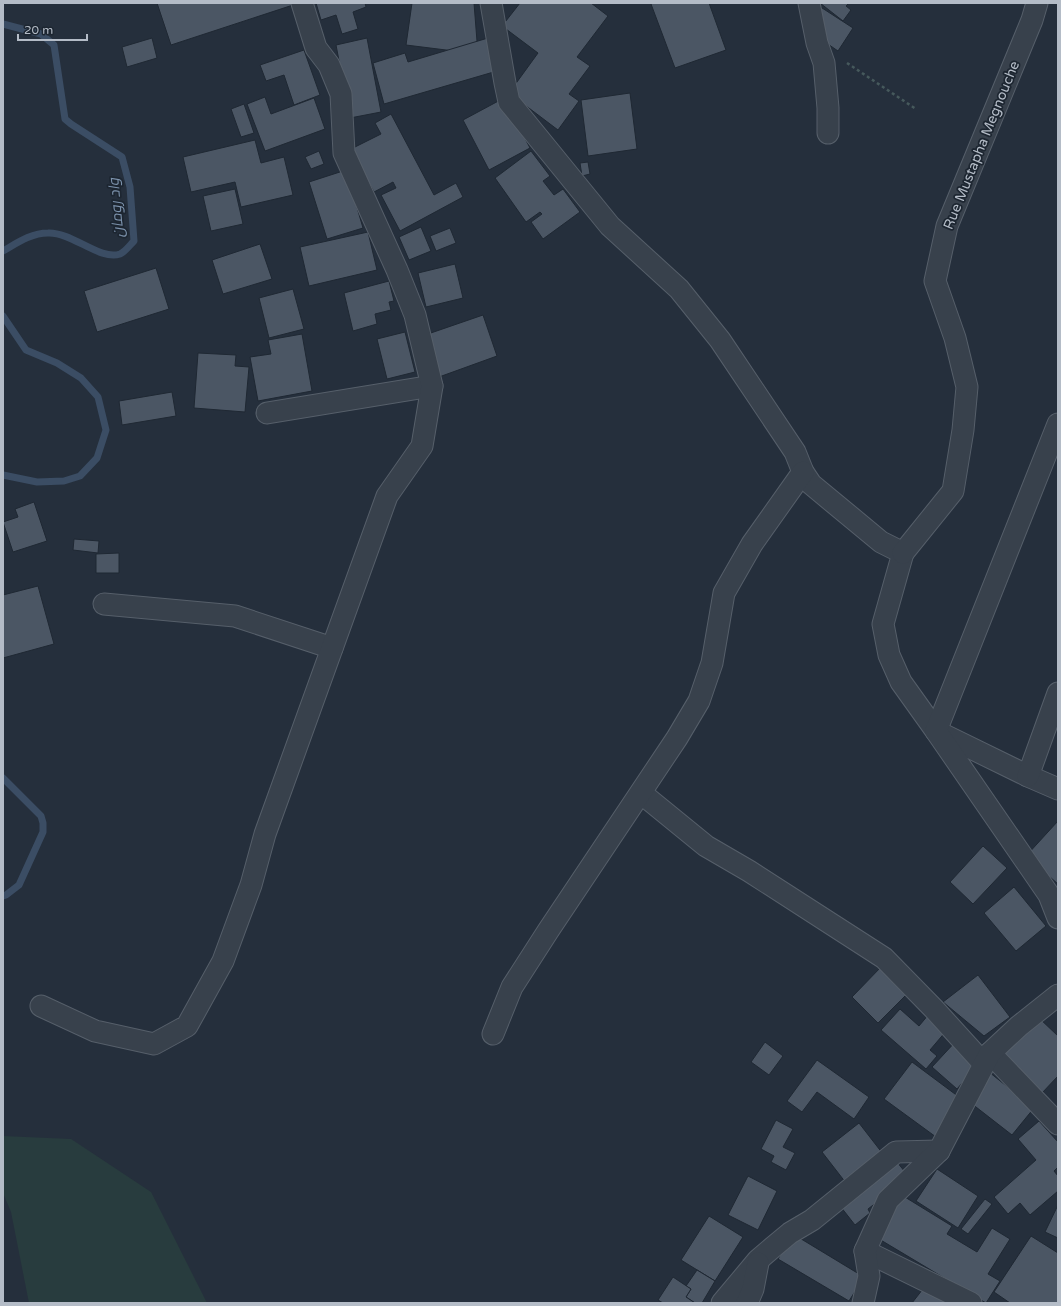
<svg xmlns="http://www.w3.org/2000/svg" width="1061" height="1306" viewBox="0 0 1061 1306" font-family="'Varela Round',Cairo,sans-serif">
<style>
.green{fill:#283c3e}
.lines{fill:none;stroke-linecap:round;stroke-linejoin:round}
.stream{stroke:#3b4d64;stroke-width:7}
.building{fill:#4b5664;stroke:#1f2833}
.minor-casing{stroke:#565f6a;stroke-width:23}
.path{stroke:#46595c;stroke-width:2.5;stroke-dasharray:3 3;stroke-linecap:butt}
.minor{stroke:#38414c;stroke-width:21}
.labels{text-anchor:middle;stroke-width:3.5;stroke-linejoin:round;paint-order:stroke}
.street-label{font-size:14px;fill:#b4bcc7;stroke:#1d2631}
.water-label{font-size:15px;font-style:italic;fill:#7d93ad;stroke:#1d2631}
</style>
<rect width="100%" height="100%" fill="#252f3c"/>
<polygon class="green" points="3,1136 71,1139 151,1192 207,1303 29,1303 11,1212 3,1193"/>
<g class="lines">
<g class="stream">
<path d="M3 24 41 34 54 45 65 119 71 124 122 157 130 187 134 241C130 245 125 252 120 254 100 261 72 232 48 233 31 233 17 243 3 251"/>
<polyline points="3,316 26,350 57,363 81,378 98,397 106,430 97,458 80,476 64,481 37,482 3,475"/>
<polyline points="3,778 41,816 43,823 43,832 19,885 6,895 3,896"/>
</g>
</g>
<g class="building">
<polygon points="157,3 292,3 293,5 171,45"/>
<polygon points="316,3 365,3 366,7 353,12 358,29 342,34 336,15 321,20"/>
<polygon points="412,3 474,3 478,54 406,45"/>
<polygon points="520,3 591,3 608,16 577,57 590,66 569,94 579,101 558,130 509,93 538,53 502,26"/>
<polygon points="653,3 709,3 726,50 675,68 651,4"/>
<polygon points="820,3 849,3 846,6 851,10 843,21"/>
<polygon points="819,6 853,28 838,51 822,40"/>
<polygon points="152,38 157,58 127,67 122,47"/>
<polygon points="367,38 381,112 350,118 336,45"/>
<polygon points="488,38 497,71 384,104 373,63 405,53 408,62"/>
<polygon points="304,50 320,95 294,105 284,75 266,81 260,65"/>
<polygon points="630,93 637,149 588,156 581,100"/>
<polygon points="265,97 271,114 314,98 325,129 265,151 247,104"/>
<polygon points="504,98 530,148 489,170 463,120"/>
<polygon points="244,104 254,133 241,137 231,109"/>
<polygon points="391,114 434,195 456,183 463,197 400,231 381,195 396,188 393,182 374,192 351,149 381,134 375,123"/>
<polygon points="255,140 261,163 284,157 293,195 241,207 235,182 191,192 183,157"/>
<polygon points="319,151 324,164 311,169 305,157"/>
<polygon points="531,151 550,176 543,181 554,195 563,189 580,212 543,239 531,222 542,214 540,212 526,222 495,178"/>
<polygon points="588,162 590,174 582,176 580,163"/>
<polygon points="346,170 363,228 327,239 309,182"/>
<polygon points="235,189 243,224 211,231 203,196"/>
<polygon points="421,227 431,251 409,260 399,237"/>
<polygon points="450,228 456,243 436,251 430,236"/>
<polygon points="368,232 377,270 309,286 300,247"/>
<polygon points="260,244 272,279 223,294 212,260"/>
<polygon points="455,264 463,298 426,307 418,273"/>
<polygon points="156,268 169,309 97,332 84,291"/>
<polygon points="389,281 394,301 389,302 391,310 375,314 377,324 353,331 344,293"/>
<polygon points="293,289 304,329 269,338 259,298"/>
<polygon points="483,315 497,356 439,377 425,335"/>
<polygon points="405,332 415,372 387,379 377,339"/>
<polygon points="302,334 312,391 258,401 250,357 271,354 268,340"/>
<polygon points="198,353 236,355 235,366 249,367 245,412 194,408"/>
<polygon points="172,392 176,416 122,425 119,401"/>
<polygon points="34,502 47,541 13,552 3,522 18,517 15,509"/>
<polygon points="74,539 99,541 98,553 73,550"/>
<polygon points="119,553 119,573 96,573 96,554"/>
<polygon points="38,586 54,644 3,658 3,595"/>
<polygon points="1058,821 1058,884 1026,856"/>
<polygon points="983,846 1007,868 973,904 950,882"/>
<polygon points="1014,887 1046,926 1016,951 984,913"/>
<polygon points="881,967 908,993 878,1023 852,997"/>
<polygon points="978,975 1010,1017 984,1036 943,1002"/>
<polygon points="900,1009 919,1026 929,1014 947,1030 930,1050 937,1056 926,1069 881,1030"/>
<polygon points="1038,1017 1058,1036 1058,1076 1042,1093 1002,1057"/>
<polygon points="957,1040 981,1061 957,1089 932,1067"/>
<polygon points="765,1042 783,1056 769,1075 751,1062"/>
<polygon points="817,1060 869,1097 854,1119 817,1092 802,1112 787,1101"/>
<polygon points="912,1062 963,1100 936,1137 884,1099"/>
<polygon points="989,1072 1034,1108 1012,1135 967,1100"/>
<polygon points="776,1120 793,1129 783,1147 795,1153 786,1170 771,1162 774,1156 761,1149"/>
<polygon points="1039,1121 1058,1142 1058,1167 1054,1171 1058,1176 1058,1191 1030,1215 1020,1203 1008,1214 994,1197 1036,1160 1018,1139"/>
<polygon points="859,1123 883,1154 846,1183 822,1152"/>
<polygon points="893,1157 909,1177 868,1209 870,1213 855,1225 837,1202"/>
<polygon points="937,1169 978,1196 958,1228 916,1201"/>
<polygon points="748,1176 777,1191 758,1230 728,1215"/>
<polygon points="900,1194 952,1226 947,1234 977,1252 992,1228 1010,1239 988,1274 1000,1281 986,1303 874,1236"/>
<polygon points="985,1199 992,1204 968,1234 961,1229"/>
<polygon points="1058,1205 1058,1238 1045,1232"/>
<polygon points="709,1216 743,1237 715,1281 681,1260"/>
<polygon points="793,1234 864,1277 849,1301 778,1259"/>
<polygon points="1031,1236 1058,1253 1058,1303 1010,1303 994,1292"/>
<polygon points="697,1270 715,1281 702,1303 695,1303 686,1297 691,1289 686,1286"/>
<polygon points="673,1277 691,1289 686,1297 695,1303 663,1303 658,1300"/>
<polygon points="926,1285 949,1303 912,1303"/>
</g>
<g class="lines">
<defs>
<g id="minor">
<polyline points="491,3 505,83 509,102 610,226 679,289 720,340 795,452 803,472 811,484 881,542 903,553 883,624 889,655 901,682 936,731 1028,776 1058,789"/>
<polyline points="809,3 817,43 824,63 828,108 828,133"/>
<polyline points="267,413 432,386"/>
<polyline points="1058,424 936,731 1049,895 1058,918"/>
<polyline points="903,553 953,491 963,430 967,387 955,338 935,281 947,226 1032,20 1037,3"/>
<polyline points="104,604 235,616 332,648"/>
<polyline points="1028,776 1058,693"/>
<polyline points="641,793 706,846 749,871 884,958 934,1009 984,1064"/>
<polyline points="41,1006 95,1031 154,1044 187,1026 223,961 251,885 265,834 387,496 422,446 432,386 415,315 397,270 344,153 341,94 329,65 316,48 302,3"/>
<polyline points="493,1034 512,987 548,931 677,738 699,701 712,663 724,593 752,544 803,472"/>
<polyline points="990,1053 1058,1124"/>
<polyline points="865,1251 971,1303"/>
<polyline points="722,1303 758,1260 772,1248 790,1233 812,1220 896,1152 939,1151"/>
<polyline points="747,1303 753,1289 758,1263"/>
<polyline points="863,1303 869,1276 865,1251 888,1200 939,1151 990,1053 1019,1026 1058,995"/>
</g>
</defs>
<use href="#minor" class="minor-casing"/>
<polyline class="path" points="847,63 916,109"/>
<use href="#minor" class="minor"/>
</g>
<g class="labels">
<g class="street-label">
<text transform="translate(981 145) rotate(-68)" y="5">Rue Mustapha Megnouche</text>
</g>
<g class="water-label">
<text transform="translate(116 208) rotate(-95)" y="5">واد رومان</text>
</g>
</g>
<rect width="1061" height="1306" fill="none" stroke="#b4bcc7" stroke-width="8"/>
<path d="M18 34v6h69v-6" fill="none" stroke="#b4bcc7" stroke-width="2"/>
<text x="24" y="34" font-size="12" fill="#b4bcc7" stroke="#1d2631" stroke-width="3" paint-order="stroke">20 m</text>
</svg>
